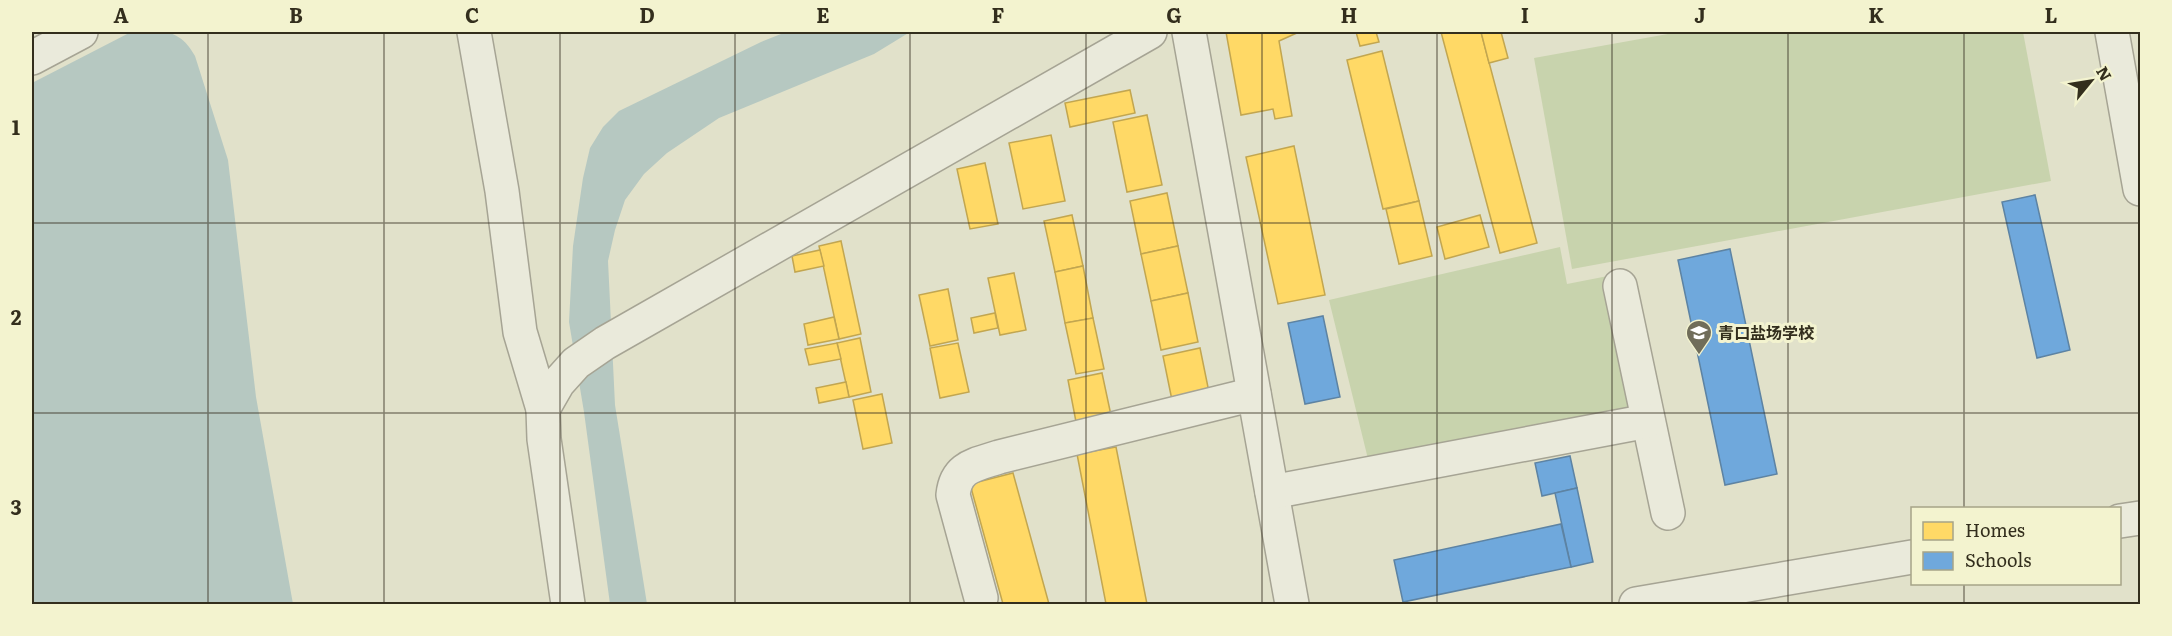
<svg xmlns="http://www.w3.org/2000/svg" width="2172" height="636" viewBox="0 0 2172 636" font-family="Literata,'Noto Sans SC',serif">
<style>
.green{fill:#c8d3ad}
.water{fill:#b6c8c1}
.homes{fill:#ffd966;stroke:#c2a650;stroke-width:1.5}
.schools{fill:#6fa8dc;stroke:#5d83a3;stroke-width:1.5}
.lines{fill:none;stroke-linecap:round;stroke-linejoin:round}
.minor-casing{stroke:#a6a494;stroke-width:36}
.minor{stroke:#eaeadb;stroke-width:33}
.grid{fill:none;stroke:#332e1d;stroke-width:1.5;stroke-opacity:0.55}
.labels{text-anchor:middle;stroke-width:6;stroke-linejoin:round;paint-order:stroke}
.poi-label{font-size:16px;font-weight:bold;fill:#332e1d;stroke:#f3f3cf;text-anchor:start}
.neatline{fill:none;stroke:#332e1d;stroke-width:2}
.grid-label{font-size:20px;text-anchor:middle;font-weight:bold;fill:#332e1d}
</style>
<rect width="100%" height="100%" fill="#e1e1ca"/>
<g class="green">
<polygon points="1679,32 2023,32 2051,181 1572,269 1534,58"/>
<polygon points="1560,247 1567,284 1608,276 1631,407 1617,414 1368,459 1329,300"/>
</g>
<g class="water">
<path d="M131 32C161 32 178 26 195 56L228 160 256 397 293 604H32V83Z"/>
<polygon points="786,32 910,32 874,54 719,118 667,153 644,174 625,200 615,230 608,261 615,405 647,604 610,604 584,412 569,322 573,246 583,178 590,148 603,127 619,111 761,42"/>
</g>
<g class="homes">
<polygon points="1226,32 1299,32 1279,41 1292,116 1275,119 1273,109 1241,115"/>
<polygon points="1356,32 1376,32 1379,42 1360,46"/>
<polygon points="1441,32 1481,32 1537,243 1500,253"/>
<polygon points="1481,32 1501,32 1508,58 1489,63"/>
<polygon points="1382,51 1419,201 1383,209 1347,60"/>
<polygon points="1130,90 1135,113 1070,127 1065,103"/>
<polygon points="1147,115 1162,185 1127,192 1113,122"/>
<polygon points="1051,135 1065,201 1023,209 1009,143"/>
<polygon points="1294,146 1325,295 1278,304 1246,157"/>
<polygon points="985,163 998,224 970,229 957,169"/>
<polygon points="1167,193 1178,246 1141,254 1130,201"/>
<polygon points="1419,201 1432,256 1399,264 1386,209"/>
<polygon points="1072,215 1083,266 1055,272 1044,221"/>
<polygon points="1480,215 1489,247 1445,259 1437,227"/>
<polygon points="841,241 861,334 839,339 819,246"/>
<polygon points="1178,246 1188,293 1151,301 1141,254"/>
<polygon points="820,250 824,266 795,272 792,256"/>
<polygon points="1083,266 1093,318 1065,323 1055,272"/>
<polygon points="1014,273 1026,330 1000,335 988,278"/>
<polygon points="948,289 958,340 930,346 919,295"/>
<polygon points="1188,293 1198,342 1161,350 1151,301"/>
<polygon points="995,313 998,328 974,333 971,318"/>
<polygon points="834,317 839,339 808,345 804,324"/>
<polygon points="1093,318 1104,369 1076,374 1065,323"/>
<polygon points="860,338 871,392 849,397 837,343"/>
<polygon points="837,343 841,359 809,365 805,349"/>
<polygon points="958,343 969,392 940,398 930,348"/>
<polygon points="1200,348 1211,402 1174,410 1163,356"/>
<polygon points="1102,373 1112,420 1077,427 1068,380"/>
<polygon points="846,382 849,397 819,403 816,388"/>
<polygon points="882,394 892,443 863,449 853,400"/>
<polygon points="1116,447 1147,604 1106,604 1077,454"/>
<polygon points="1013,473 1049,604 1003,604 970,484"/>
</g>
<g class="schools">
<polygon points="2035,195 2070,350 2037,358 2002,202"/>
<polygon points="1730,249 1777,474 1725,485 1678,260"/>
<polygon points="1323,316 1340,397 1305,404 1288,323"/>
<polygon points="1570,456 1577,488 1542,496 1535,463"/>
<polygon points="1577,488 1593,562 1571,567 1555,493"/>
<polygon points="1561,524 1571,567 1403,602 1394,560"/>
</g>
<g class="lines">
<defs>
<g id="minor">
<polyline points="474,32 502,191 520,332 543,409"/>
<polyline points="1189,32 1292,604"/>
<polyline points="2112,32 2140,189"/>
<polyline points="32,58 81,32"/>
<polyline points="1620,286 1668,513"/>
<polyline points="1272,492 1648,421"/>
<polyline points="2120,521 2140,518"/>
<path d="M981 598 953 495C956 466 975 465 999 457L1254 394"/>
<polyline points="568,604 544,439 543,409 558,383 576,363 605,343 1150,32"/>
<polyline points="1636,604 1912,557"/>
</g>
</defs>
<use href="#minor" class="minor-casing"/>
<use href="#minor" class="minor"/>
</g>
<path class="grid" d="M208 32V604M384 32V604M560 32V604M735 32V604M910 32V604M1086 32V604M1262 32V604M1437 32V604M1612 32V604M1788 32V604M1964 32V508M32 223H2140M32 413H2140M1964 584V604"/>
<defs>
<symbol id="school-pin" viewBox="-11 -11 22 30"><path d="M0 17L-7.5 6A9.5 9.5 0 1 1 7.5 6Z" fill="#706d5a" stroke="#f3f3cf"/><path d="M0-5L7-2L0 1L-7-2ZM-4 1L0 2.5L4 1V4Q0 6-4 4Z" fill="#fff"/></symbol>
</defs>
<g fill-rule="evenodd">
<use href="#school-pin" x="1684" y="318" width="30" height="40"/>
</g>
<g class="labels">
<g class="poi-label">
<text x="1718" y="339">青口盐场学校</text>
</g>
</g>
<rect width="2172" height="636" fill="none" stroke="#f3f3cf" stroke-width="66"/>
<rect x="1911" y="507" width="210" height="78" fill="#f3f3cf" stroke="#a6a488" stroke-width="1.5"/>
<rect x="1923" y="522" width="30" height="18" fill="#ffd966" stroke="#a6a488" stroke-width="1.5"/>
<text x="1965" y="537" font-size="18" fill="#332e1d">Homes</text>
<rect x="1923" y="552" width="30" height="18" fill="#6fa8dc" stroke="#a6a488" stroke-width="1.5"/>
<text x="1965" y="567" font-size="18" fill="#332e1d">Schools</text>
<g transform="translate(2091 81) rotate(60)" stroke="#f3f3cf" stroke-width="4.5" paint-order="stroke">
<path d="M0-4.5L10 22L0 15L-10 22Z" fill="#332e1d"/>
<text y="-9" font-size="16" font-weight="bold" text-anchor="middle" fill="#332e1d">N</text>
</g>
<rect x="33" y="33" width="2106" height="570" class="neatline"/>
<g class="grid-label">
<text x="121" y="23">A</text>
<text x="296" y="23">B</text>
<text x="472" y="23">C</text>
<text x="647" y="23">D</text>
<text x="823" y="23">E</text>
<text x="998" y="23">F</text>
<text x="1174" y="23">G</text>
<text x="1349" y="23">H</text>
<text x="1525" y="23">I</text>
<text x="1700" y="23">J</text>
<text x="1876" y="23">K</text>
<text x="2051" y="23">L</text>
<text x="16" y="135">1</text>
<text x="16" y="325">2</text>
<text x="16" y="515">3</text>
</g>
</svg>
